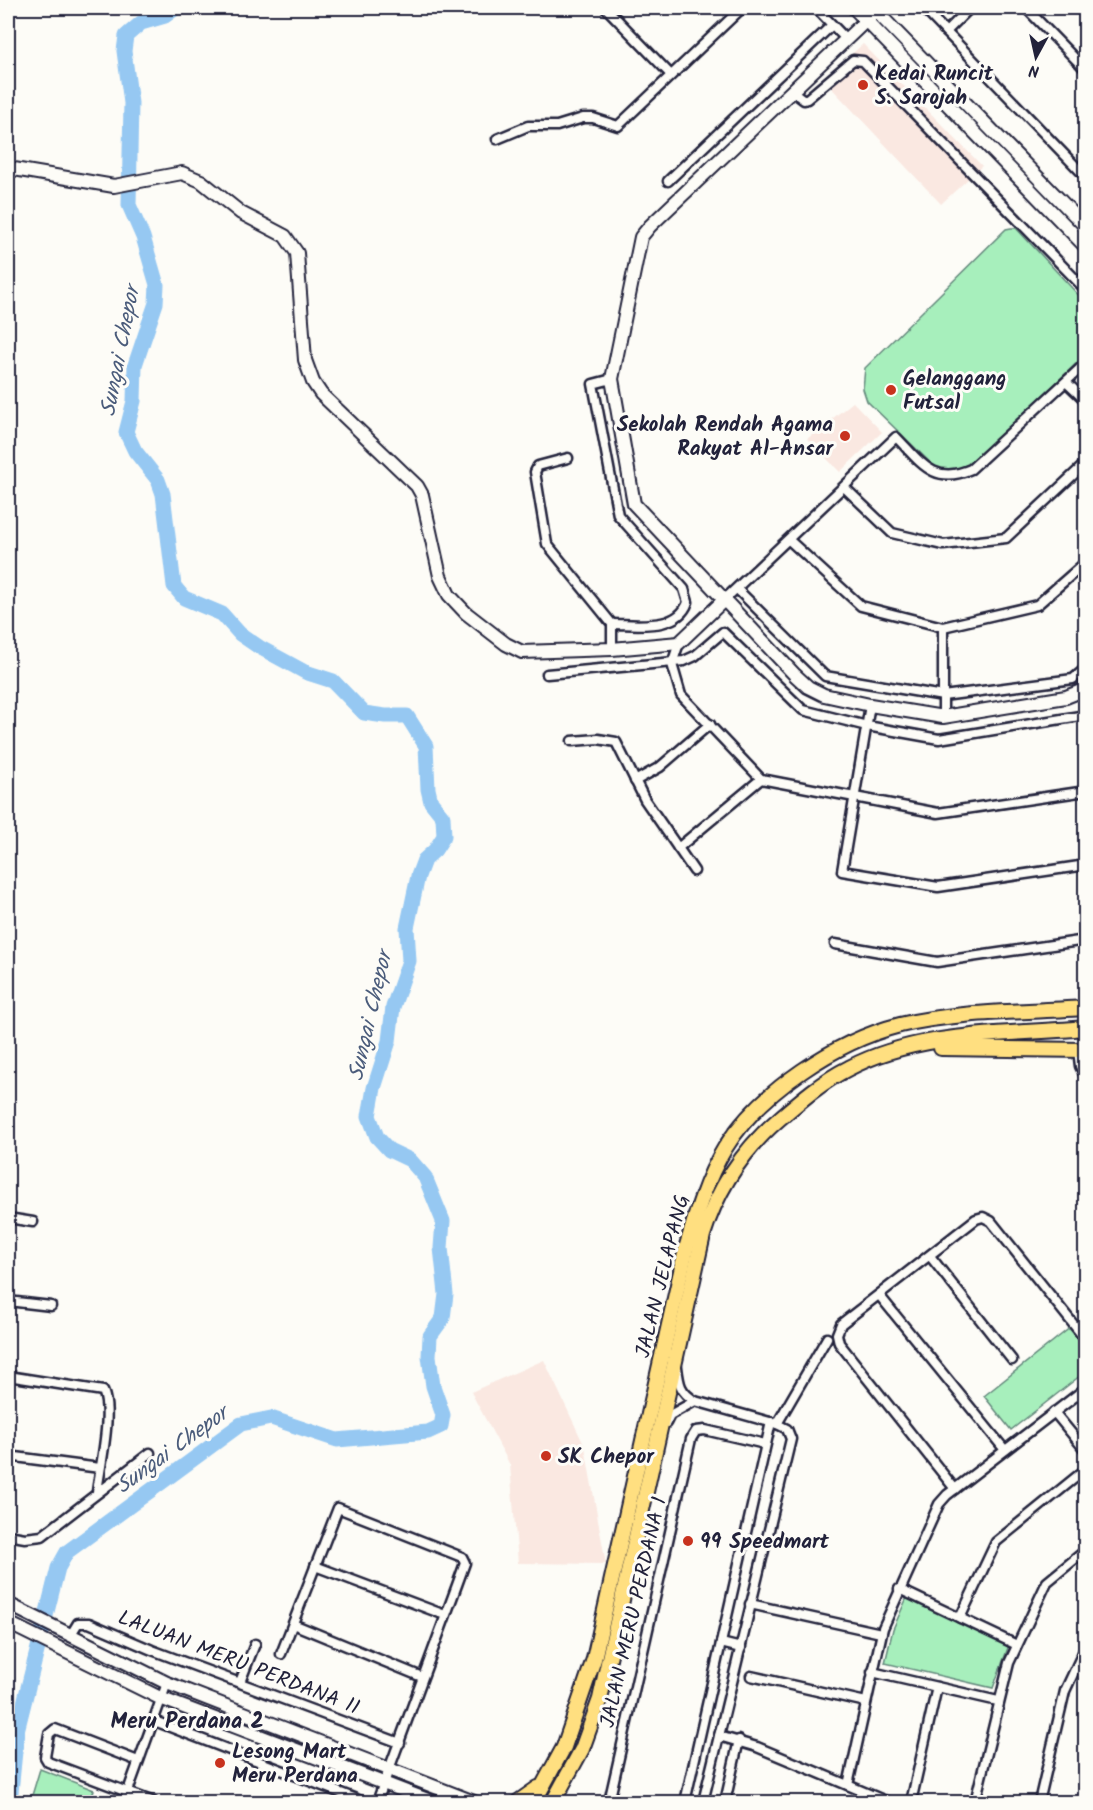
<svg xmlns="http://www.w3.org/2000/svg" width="1093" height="1810" viewBox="0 0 1093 1810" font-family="Kalam,sans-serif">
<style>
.built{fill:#fae8e1}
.green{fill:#a7efbc;stroke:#64887c;stroke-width:1.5}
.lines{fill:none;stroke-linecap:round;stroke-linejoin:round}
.river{stroke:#96c8f2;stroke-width:15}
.street-casing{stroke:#22223b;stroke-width:13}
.secondary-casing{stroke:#22223b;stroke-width:16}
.primary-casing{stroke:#22223b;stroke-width:18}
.street{stroke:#fdfcf7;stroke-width:8}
.secondary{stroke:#fdfcf7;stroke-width:12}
.primary{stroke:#ffdf80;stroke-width:14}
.poi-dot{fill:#c8321e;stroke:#fdfcf7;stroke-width:2}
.labels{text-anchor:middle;stroke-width:6;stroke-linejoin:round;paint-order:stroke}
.poi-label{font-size:21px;font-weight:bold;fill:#22223b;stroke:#fdfcf7;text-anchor:start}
.street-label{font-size:21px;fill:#22223b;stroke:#fdfcf7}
.water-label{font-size:22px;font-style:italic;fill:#4b5c7b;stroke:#fdfcf7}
.neighbourhood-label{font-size:22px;font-weight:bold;fill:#22223b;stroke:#fdfcf7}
</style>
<rect width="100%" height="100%" fill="#fdfcf7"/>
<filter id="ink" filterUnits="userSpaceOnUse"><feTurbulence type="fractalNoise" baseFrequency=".0167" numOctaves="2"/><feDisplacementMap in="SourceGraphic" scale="12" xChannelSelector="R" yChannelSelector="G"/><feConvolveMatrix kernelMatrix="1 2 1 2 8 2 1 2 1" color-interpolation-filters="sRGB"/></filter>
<g filter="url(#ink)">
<g class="built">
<polygon points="863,44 982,166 941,204 823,79"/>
<polygon points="853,402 882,432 840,472 807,439"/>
<polygon points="544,1360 585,1447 606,1564 518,1563 510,1465 471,1392"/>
</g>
<g class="green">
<polygon points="1011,228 1016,228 1085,302 1085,355 972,463 961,469 939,471 867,401 863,389 865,368 1006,229"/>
<polygon points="1071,1327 1085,1345 1085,1372 1011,1430 984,1396"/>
<polygon points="909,1593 1009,1645 993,1688 885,1663 893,1629"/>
<polygon points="40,1769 94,1790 90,1802 30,1802"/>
</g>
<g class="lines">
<polyline class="river" points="10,1802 17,1731 58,1568 67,1552 241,1424 271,1418 337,1440 428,1432 441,1426 443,1415 433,1386 429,1356 430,1336 443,1318 446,1294 441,1248 443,1221 425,1177 410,1160 389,1150 377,1137 369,1116 374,1088 389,1041 393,1007 409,961 407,928 418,876 424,860 435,850 444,836 443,817 431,802 428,789 426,746 407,716 385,716 364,713 333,681 305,672 259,647 240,634 222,614 184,598 174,586 163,494 158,480 135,451 126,432 134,401 135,365 156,303 157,285 143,237 129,205 131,103 124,51 126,36 141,23 165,16 176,8"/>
<defs>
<g id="street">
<polyline points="606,8 671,75"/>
<polyline points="816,8 846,39"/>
<polyline points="923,8 1086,177"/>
<polyline points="1026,8 1086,70"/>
<polyline points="946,32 970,8"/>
<polyline points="792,91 804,100 807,99 853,60 863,61 1086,290"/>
<polyline points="497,139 528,126 557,126 583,118 593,118 618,126 742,8"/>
<polyline points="668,181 832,25"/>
<path d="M612 379 593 384 618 515 684 589 688 602C678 631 637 624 612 624"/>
<polyline points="1066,382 1086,401"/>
<polyline points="568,458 538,466 535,472 547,544 612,624 612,649"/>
<polyline points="844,487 892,533 943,545 1006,538 1086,463"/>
<polyline points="789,540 861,606 943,627 1037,605 1086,562"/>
<polyline points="737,589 825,676 943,696 1073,679 1086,668"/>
<path d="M725 599 896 437C920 461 933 486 971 469L1086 363"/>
<polyline points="679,643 672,664 681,695 761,779 938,813 1086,791"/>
<polyline points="547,674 684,661 695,656 723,632 803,710 867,726 939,739 1086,715"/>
<polyline points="870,705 842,871 938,887 1086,865"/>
<polyline points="943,717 943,627"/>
<polyline points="572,741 598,739 616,742 645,800 694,871"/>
<polyline points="635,781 660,767 710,724"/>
<polyline points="678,848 761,779"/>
<polyline points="835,944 937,962 1086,940"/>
<polyline points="1078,1050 1080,1066 1086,1078"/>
<polyline points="8,1218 33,1222"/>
<polyline points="930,1256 1012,1360"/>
<polyline points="879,1295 1005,1450"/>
<polyline points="8,1301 51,1306"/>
<path d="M677 1367C679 1384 680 1392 695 1401L777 1424 787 1429 791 1439 703 1802"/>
<path d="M8 1376 103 1391C113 1413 100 1467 97 1492"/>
<polyline points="1054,1412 1086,1451"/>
<polyline points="666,1423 670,1415 695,1401"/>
<polyline points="777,1424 827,1338"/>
<polyline points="8,1456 100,1468"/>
<polyline points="955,1489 839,1343 837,1334 841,1324 976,1219 983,1217 991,1221 1086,1340"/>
<polyline points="8,1535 25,1538 42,1536 150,1453"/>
<polyline points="315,1566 445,1615"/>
<polyline points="899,1589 1017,1645"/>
<polyline points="750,1604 881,1633"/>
<polyline points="960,1618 996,1542 1086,1469"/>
<polyline points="293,1624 422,1677"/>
<polyline points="70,1636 78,1623 89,1623 152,1650 400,1743"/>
<polyline points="721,1643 741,1648"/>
<polyline points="281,1654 338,1508 462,1557 465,1563 457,1585 377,1802"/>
<polyline points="872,1672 998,1701"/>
<polyline points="751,1676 866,1702"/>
<polyline points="240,1682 255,1644"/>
<polyline points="152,1720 364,1802"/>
<polyline points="719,1736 757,1747 888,1802"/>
<polyline points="138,1761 55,1729 49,1734 45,1757 48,1762 154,1802"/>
<polyline points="848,1785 883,1628 939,1504 947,1495 1086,1388"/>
<polyline points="124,1802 167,1683"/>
<polyline points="609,1802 691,1439 696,1431 705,1430 765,1444"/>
<polyline points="685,1802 771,1422"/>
<polyline points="725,1802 739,1740"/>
<polyline points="911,1802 937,1687"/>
<polyline points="975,1802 1009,1663 1047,1582 1086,1550"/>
<polyline points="1039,1802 1065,1691 1086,1646"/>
</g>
<g id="secondary">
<polyline points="854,8 1086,247"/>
<polyline points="873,8 1086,227"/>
<polyline points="876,11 650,226 641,237 612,379 634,504 795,675 808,687 824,695 870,705 943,717 1066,697 1086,689"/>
<polyline points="8,168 114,186 182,173 201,181 241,213 285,236 297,253 305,360 313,382 321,394 417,486 422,495 440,576 449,595 466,613 506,644 522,652 612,649 679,643 725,599"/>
<polyline points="8,1604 167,1683 474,1802"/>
<polyline points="8,1623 160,1698 433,1802"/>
</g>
<g id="primary">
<polyline points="941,1048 1086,1050"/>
<polyline points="518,1802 538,1788"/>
<path d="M534 1802 564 1747 594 1659 686 1249C696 1214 706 1179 725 1148 760 1091 837 1041 900 1025 960 1011 1024 1012 1086 1008"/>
<path d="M553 1802 582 1749 600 1699 703 1235C717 1190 743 1150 779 1119 801 1100 823 1081 849 1068 919 1031 1008 1035 1086 1028"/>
</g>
</defs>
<use href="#street" class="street-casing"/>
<use href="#secondary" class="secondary-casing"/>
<use href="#primary" class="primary-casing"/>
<use href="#street" class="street"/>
<use href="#secondary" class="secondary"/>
<use href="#primary" class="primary"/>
</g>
</g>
<g class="poi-dot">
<circle cx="863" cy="85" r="6"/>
<circle cx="891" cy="390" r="6"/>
<circle cx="845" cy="436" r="6"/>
<circle cx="546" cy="1456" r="6"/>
<circle cx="688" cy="1541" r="6"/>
<circle cx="220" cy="1763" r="6"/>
</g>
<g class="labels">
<g class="poi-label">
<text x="875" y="80">Kedai Runcit<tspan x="875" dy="24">S. Sarojah</tspan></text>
<text x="903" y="385">Gelanggang<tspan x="903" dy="24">Futsal</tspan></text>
<text x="833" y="431" text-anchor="end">Sekolah Rendah Agama<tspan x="833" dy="24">Rakyat Al-Ansar</tspan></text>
<text x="558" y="1463">SK Chepor</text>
<text x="700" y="1548">99 Speedmart</text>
<text x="232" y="1758">Lesong Mart<tspan x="232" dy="24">Meru Perdana</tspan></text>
</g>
<g class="street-label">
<text transform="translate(662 1276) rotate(-76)" y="7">JALAN JELAPANG</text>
<text transform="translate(633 1612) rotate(-77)" y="7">JALAN MERU PERDANA 1</text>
<text transform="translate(239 1662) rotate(21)" y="7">LALUAN MERU PERDANA 11</text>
</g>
<g class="water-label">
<text transform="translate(119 351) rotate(-79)" y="8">Sungai Chepor</text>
<text transform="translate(369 1016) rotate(-77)" y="8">Sungai Chepor</text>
<text transform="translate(171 1449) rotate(-36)" y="8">Sungai Chepor</text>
</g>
<g class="neighbourhood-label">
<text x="187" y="1728">Meru Perdana 2</text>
</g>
</g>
<rect width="1093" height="1810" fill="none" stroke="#fdfcf7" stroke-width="30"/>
<rect x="15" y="15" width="1063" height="1780" fill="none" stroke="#22223b" stroke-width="2" filter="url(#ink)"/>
<g transform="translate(1036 57) rotate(188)" stroke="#fdfcf7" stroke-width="4.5" paint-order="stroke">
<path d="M0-4.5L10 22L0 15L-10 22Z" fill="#22223b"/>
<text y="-9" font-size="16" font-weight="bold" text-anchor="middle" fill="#22223b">N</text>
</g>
</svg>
